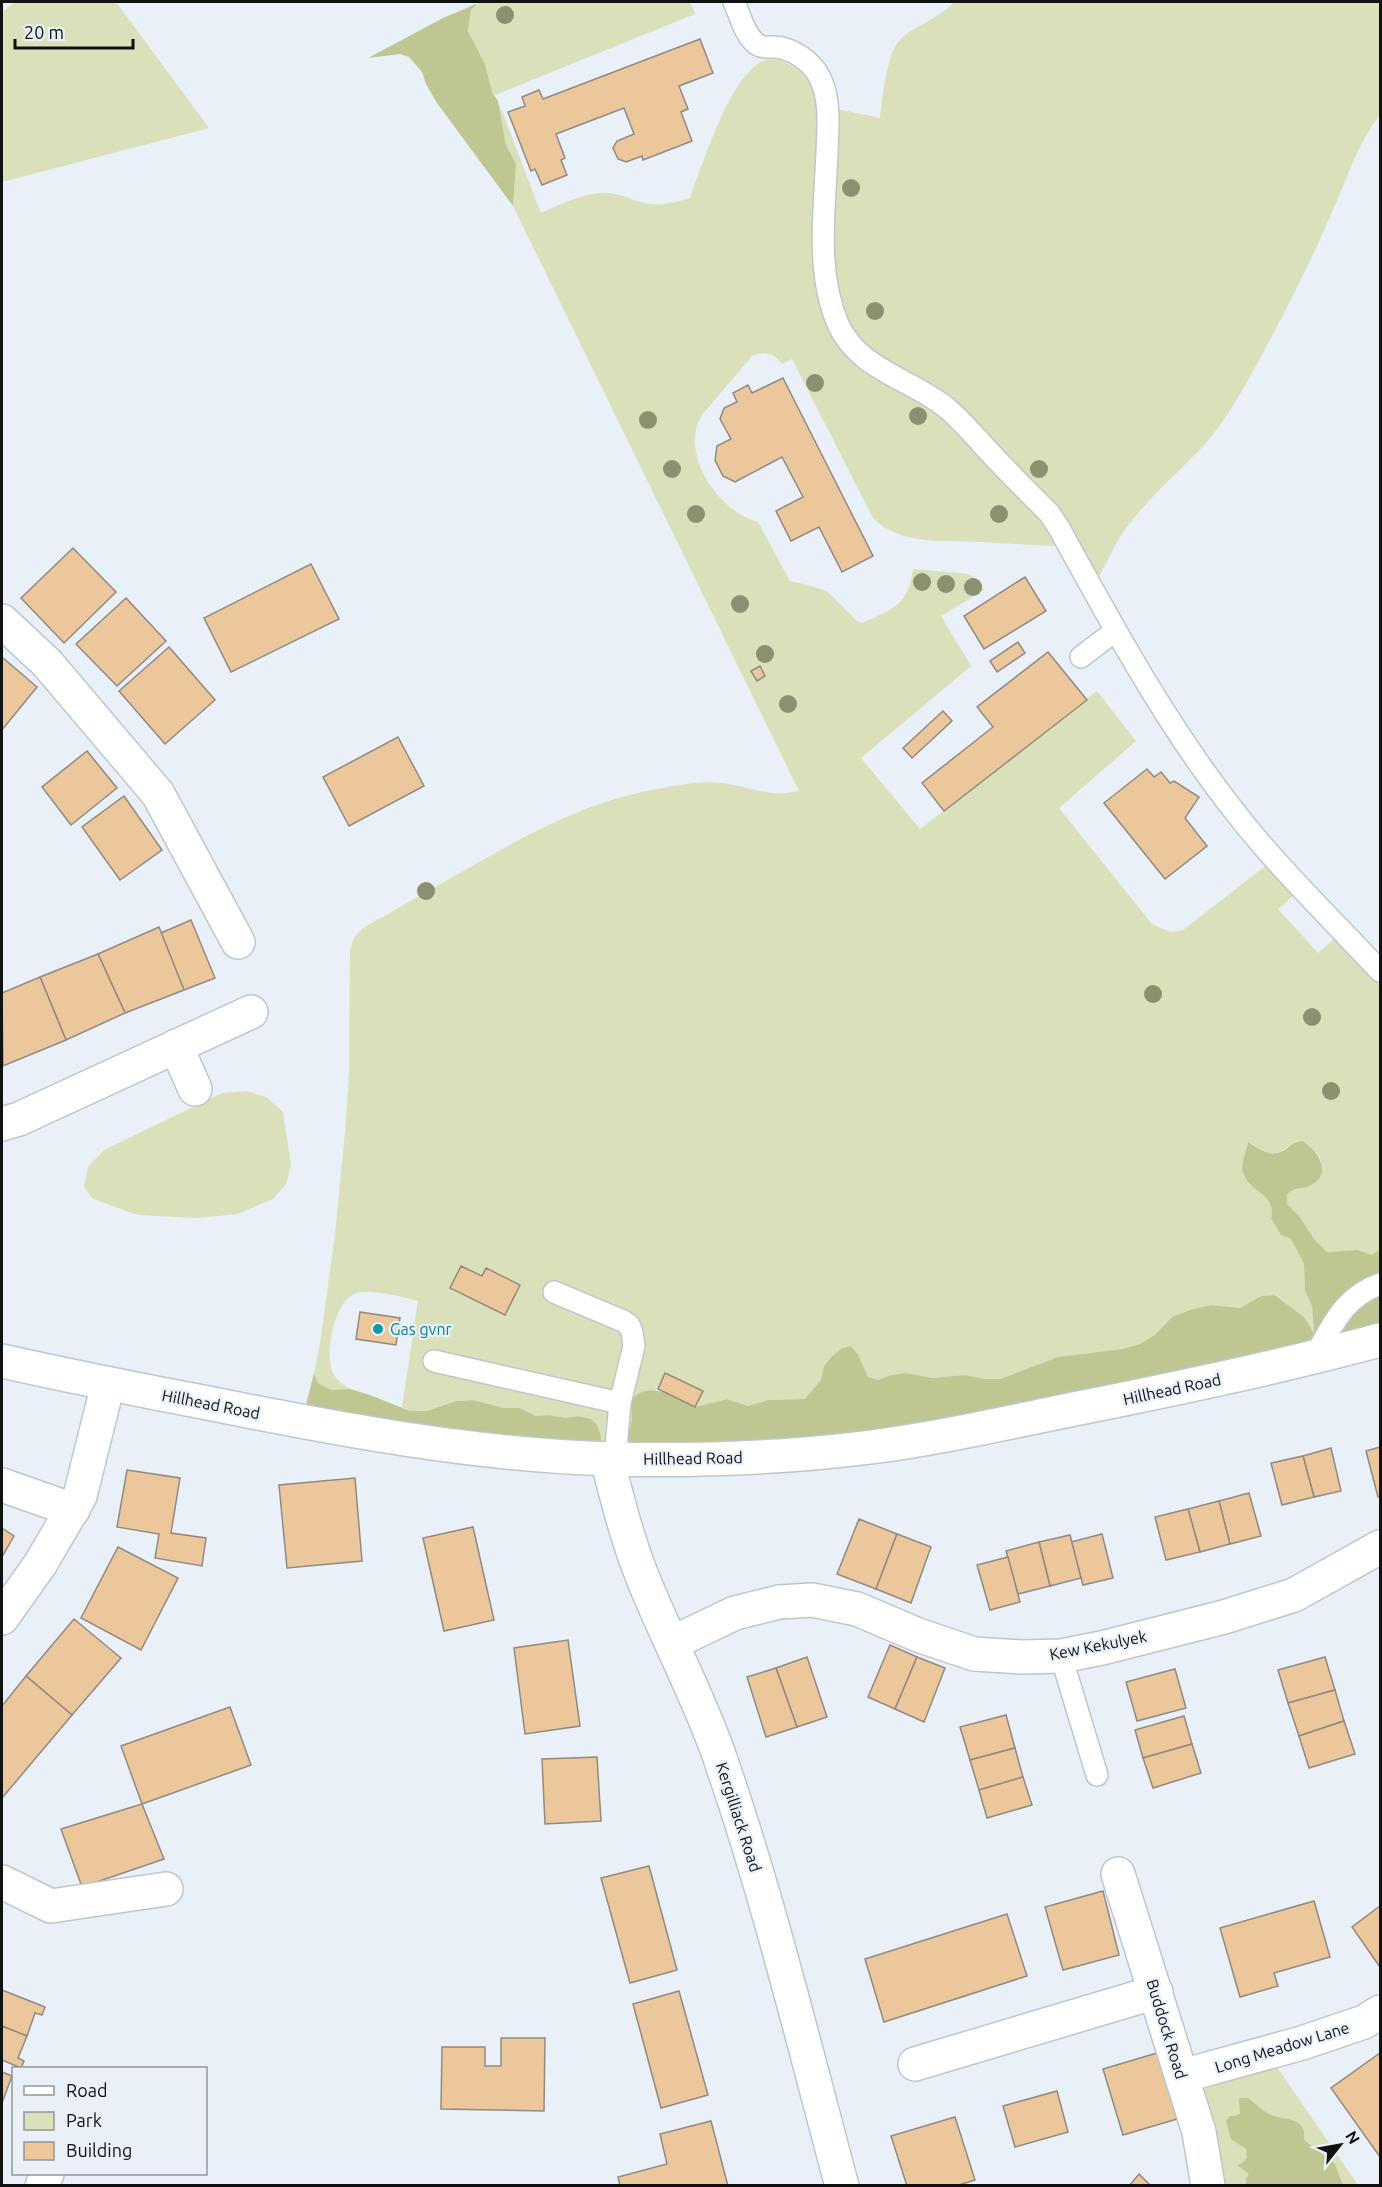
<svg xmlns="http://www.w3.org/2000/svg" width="1382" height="2187" viewBox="0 0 1382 2187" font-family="Ubuntu,sans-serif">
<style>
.green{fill:#dae0b9;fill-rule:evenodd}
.forest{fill:#bfc691}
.building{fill:#ecc79b;stroke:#908a83;stroke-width:1.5}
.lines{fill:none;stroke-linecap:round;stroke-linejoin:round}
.service-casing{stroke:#bfc6cd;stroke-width:24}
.minor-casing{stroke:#bfc6cd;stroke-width:36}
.tertiary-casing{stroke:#bfc6cd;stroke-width:36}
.service{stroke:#fff;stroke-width:21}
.minor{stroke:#fff;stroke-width:33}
.tertiary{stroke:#fff;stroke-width:33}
.tree{fill:#8b9070}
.culture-dot{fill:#0f9aa8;stroke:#e9f0f7;stroke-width:2}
.labels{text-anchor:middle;stroke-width:4.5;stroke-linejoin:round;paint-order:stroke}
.culture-label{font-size:16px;fill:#0d838f;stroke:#e9f0f7;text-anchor:start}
.street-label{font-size:16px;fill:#0f1113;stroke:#e9f0f7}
</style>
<rect width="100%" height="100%" fill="#e9f0f7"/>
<g class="green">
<polygon points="15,2 116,2 209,128 2,182 2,12"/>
<polygon points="481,2 690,2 695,14 495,95 492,92 485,64 468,31 471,10"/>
<path d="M954 2H1380V115C1357 144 1347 179 1332 212 1310 264 1284 314 1257 364 1242 391 1226 420 1205 444 1179 472 1150 496 1127 527 1113 545 1106 567 1093 586L1067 540 1056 546C1030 545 1004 543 978 542 943 540 899 545 873 518L792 359 782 364C775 354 764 350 752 356L702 415C678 453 719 512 758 522L790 581 812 586 828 592 858 622 863 623C894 608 908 606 913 569L968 574 980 581 984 590 941 616 971 666 861 758 920 829 1097 691 1136 741 1059 808 1152 924 1171 932 1183 930 1273 860 1300 890 1278 909 1318 953 1341 933 1380 974V1249L1372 1255 1358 1250 1327 1252 1314 1239 1300 1217 1287 1204 1286 1194C1297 1186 1311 1189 1319 1178 1323 1173 1323 1167 1321 1161 1320 1156 1316 1153 1313 1150 1294 1127 1288 1157 1269 1153 1262 1152 1254 1146 1248 1143 1246 1150 1243 1159 1243 1167 1242 1192 1278 1189 1271 1219L1281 1235 1291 1239 1304 1264 1305 1291 1312 1306 1314 1334 1304 1317 1276 1295 1261 1296 1240 1308 1211 1305 1190 1310 1172 1317 1155 1336 1140 1344 1122 1349 1058 1357 1000 1379H984L965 1375 933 1378 906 1373 891 1375 878 1380 868 1377 858 1356 850 1346 842 1348 832 1356 824 1366 822 1380 805 1399 768 1400 748 1406 727 1399 695 1407 703 1391 666 1373 658 1389C647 1392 639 1391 631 1400L632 1419 628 1437 630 1457 617 1458 595 1454 601 1436 597 1425 591 1419 578 1416 566 1418 549 1415 536 1416 520 1408H503L474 1400 456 1401 427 1411H410L402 1407 418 1301C404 1297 367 1288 354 1294 334 1302 324 1356 333 1373 336 1380 344 1385 350 1389L331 1390 318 1383 314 1373 320 1343 335 1235 345 1132 349 1074 350 950 354 938 363 928C400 907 437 886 474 865 539 828 593 799 668 787 685 784 705 781 723 783 752 787 768 798 799 791L513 206 516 164 506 145 498 101 541 213C561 204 581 194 603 193 616 192 628 198 640 202 657 207 674 203 690 198 702 166 732 69 766 60 774 58 782 60 788 64 806 72 816 86 821 105L826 106C832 173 814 240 831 306 849 370 908 377 953 415 970 429 983 446 997 462 1020 486 1046 508 1064 536 1055 512 1029 493 1012 474 987 448 964 417 933 398 900 377 855 363 839 324 813 260 831 175 828 107L880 118C882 100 887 52 900 40 916 24 939 19 954 2ZM461 1266 482 1276 486 1269 520 1285 505 1315 450 1288Z"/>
<polygon points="247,1091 266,1097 283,1112 291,1165 286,1184 273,1199 238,1214 195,1218 138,1215 93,1199 84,1187 88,1167 104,1150 222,1093"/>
<polygon points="1270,2057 1358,2185 1212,2185 1187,2080"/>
</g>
<g class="forest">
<polygon points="478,3 471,10 468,31 485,64 492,92 498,101 506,145 516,164 513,206 437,103 426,84 422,72 409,57 400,54 368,58 441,19"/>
<path d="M1302 1141C1319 1151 1334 1175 1309 1186 1300 1190 1297 1186 1287 1194V1204L1300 1217 1314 1239 1327 1252 1358 1250 1372 1255 1380 1249V1339L966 1429 630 1457 628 1437 632 1419 631 1400C650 1379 675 1397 695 1407L727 1399 748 1406 768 1400 805 1399 821 1380 824 1366 832 1356 842 1348 851 1346 858 1355 868 1377 878 1380 891 1375 906 1373 933 1378 965 1375 984 1379H1000L1058 1357 1122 1349 1140 1344 1155 1335 1172 1317 1190 1310 1211 1305 1240 1308 1261 1296 1275 1295 1304 1317 1314 1333 1312 1306 1305 1291 1304 1264 1291 1239 1281 1235 1271 1219C1277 1192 1249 1194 1243 1172 1241 1163 1246 1151 1248 1142 1257 1148 1269 1157 1280 1152 1290 1149 1288 1143 1302 1141Z"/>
<polygon points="314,1373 318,1383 331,1390 350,1389 370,1395 410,1411 427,1411 456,1401 474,1400 503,1408 520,1408 536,1416 549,1415 566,1418 578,1416 591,1419 597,1425 601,1436 601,1442 595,1454 303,1417"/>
<path d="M1239 2098H1248C1254 2102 1260 2109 1267 2113 1282 2122 1307 2114 1304 2140L1335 2164 1343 2185H1246V2179L1249 2174 1237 2165 1242 2163 1247 2158 1246 2149 1231 2139 1226 2121 1230 2116H1236L1240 2113Z"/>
</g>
<g class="building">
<polygon points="700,39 713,73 679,86 688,109 681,112 692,141 643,160 642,156 626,162 618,159 613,148 617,141 634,134 624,108 556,134 565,158 561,160 567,175 542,185 535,169 531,171 508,112 525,106 522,97 539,90 543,99"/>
<polygon points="783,378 873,556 842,572 819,527 791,541 776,511 803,497 782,457 735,482 723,476 715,460 717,446 731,439 720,419 724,408 737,402 733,393 748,385 752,393"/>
<polygon points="73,548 116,592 64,643 21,598"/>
<polygon points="311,564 339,619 231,672 204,618"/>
<polygon points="1025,577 1046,611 984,649 964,616"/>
<polygon points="126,598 166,641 117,686 76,644"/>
<polygon points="1018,642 1025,653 997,672 990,661"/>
<polygon points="169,647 215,700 165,744 119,691"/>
<polygon points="1048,652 1087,700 944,811 922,783 993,727 977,707"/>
<polygon points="2,657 37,687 2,730"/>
<polygon points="760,666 765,676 757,681 751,671"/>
<polygon points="943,711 952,721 912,758 903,748"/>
<polygon points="398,737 424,786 349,826 323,777"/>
<polygon points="87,751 117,788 71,825 42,787"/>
<polygon points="1147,769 1154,777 1161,772 1170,783 1174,781 1199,797 1185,818 1207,846 1165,879 1104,803"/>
<polygon points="124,796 162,850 120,880 82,827"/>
<polygon points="191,920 215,978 184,990 161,933"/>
<polygon points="159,927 184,990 125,1013 98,954"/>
<polygon points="98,954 125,1013 66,1040 40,977"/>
<polygon points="40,977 66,1040 3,1066 2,993"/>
<polygon points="461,1266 482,1276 486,1268 520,1285 505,1315 450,1288"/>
<polygon points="360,1312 400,1318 396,1345 356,1339"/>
<polygon points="665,1373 703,1391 695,1407 658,1389"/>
<polygon points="1380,1447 1380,1497 1378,1497 1366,1451"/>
<polygon points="1331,1448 1341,1491 1314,1497 1303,1456"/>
<polygon points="1303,1456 1314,1497 1282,1505 1271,1463"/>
<polygon points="127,1470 180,1478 171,1533 206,1538 202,1566 155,1558 159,1534 117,1527"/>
<polygon points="355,1478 362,1561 287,1568 279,1485"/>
<polygon points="1249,1493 1261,1536 1230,1544 1219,1501"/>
<polygon points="1219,1501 1230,1544 1200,1552 1188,1509"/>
<polygon points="1188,1509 1200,1552 1166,1560 1155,1517"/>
<polygon points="859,1519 897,1534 876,1589 837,1574"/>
<polygon points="473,1527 494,1620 444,1631 423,1538"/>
<polygon points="2,1528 14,1536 2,1557"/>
<polygon points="897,1534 931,1547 911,1603 876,1589"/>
<polygon points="1102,1534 1113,1578 1083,1585 1071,1542"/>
<polygon points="1070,1535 1081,1578 1050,1586 1039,1542"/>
<polygon points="1039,1542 1050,1586 1018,1594 1006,1551"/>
<polygon points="118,1547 178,1578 141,1650 81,1618"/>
<polygon points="1008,1557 1020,1602 990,1610 977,1565"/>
<polygon points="74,1619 121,1658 72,1715 26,1676"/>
<polygon points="568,1640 580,1726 525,1734 514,1648"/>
<polygon points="890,1645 917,1657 895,1709 868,1697"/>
<polygon points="807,1657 827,1717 797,1727 776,1668"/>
<polygon points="917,1657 945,1668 924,1722 895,1709"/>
<polygon points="1325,1657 1335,1690 1288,1703 1278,1670"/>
<polygon points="776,1668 797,1727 766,1737 747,1677"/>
<polygon points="1175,1669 1186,1708 1137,1721 1126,1682"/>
<polygon points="26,1676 72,1715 2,1798 2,1706"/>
<polygon points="1335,1690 1344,1721 1299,1736 1288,1703"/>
<polygon points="230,1707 251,1765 142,1804 121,1746"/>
<polygon points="1006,1715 1015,1748 970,1760 960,1727"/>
<polygon points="1184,1716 1192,1744 1143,1758 1135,1730"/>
<polygon points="1344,1721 1355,1754 1309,1768 1299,1736"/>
<polygon points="1192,1744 1201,1773 1153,1788 1143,1758"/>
<polygon points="1015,1748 1023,1777 979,1790 970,1760"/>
<polygon points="597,1757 601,1821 545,1824 542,1759"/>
<polygon points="1023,1777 1032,1805 987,1818 979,1790"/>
<polygon points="142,1804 164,1859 82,1887 61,1829"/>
<polygon points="649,1866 677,1970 630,1983 601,1878"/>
<polygon points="1103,1891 1119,1955 1063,1970 1045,1907"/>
<polygon points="1314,1901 1330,1957 1274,1973 1278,1986 1240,1997 1220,1928"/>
<polygon points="1380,1906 1380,1967 1352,1927"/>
<polygon points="1007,1914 1027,1976 884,2022 865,1959"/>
<polygon points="2,1990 45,2007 42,2015 35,2013 27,2036 2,2026"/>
<polygon points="679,1991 708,2095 661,2108 633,2004"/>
<polygon points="2,2026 27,2036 18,2058 24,2061 21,2068 2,2060"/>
<polygon points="501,2038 545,2038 544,2111 441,2109 442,2047 485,2047 485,2066 501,2066"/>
<polygon points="1157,2053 1177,2119 1123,2135 1103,2069"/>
<polygon points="1380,2053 1380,2157 1331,2088"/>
<polygon points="2,2072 12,2076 2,2103"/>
<polygon points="1057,2091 1068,2132 1015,2147 1003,2106"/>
<polygon points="955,2117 975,2180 956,2186 907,2186 891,2136"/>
<polygon points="711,2121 728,2186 620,2186 618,2177 667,2164 660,2134"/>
<polygon points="1139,2174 1151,2186 1129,2186"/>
</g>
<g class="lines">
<defs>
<g id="service">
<path d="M734 2C740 15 745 37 758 45 763 48 769 47 775 47 792 48 811 61 819 76 831 98 828 128 827 152 825 209 815 270 838 324 858 370 912 379 948 409 965 424 979 441 995 458 1013 477 1031 495 1049 513L1059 528C1119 638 1180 750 1262 845 1300 889 1341 929 1380 971"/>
<polyline points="1081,657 1115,631"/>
<polyline points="554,1292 623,1321 629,1325 632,1332 634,1346 620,1403 615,1459"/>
<path d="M1315 1356C1333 1324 1344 1297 1380 1284"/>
<polyline points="434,1361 620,1403"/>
<polyline points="1061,1656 1097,1775"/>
</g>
<g id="minor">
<polyline points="2,621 47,663 158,794 238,942"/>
<polyline points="176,1046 195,1089"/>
<polyline points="2,1124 19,1119 251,1012"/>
<polyline points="2,1485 73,1510"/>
<polyline points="2,1618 41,1563 80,1496 108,1384"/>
<polyline points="672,1643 735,1613 779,1602 812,1600 857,1609 918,1635 974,1654 1022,1657 1061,1656 1102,1648 1224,1617 1294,1595 1380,1547"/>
<polyline points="1118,1874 1199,2132 1208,2186"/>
<polyline points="2,1882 51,1906 166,1889"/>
<polyline points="915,2064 1156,1992"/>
<polyline points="1182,2076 1302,2043 1364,2022 1380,2012"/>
<polyline points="42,2186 47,2174"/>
</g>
<g id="tertiary">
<path d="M2 1361C70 1376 139 1390 208 1403 341 1430 476 1455 612 1459 698 1461 785 1458 871 1447 941 1438 1010 1422 1079 1408 1180 1388 1281 1367 1380 1340"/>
<path d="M607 1459C617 1498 627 1538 642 1576 666 1636 697 1693 719 1755 768 1896 803 2041 842 2186"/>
</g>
</defs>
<use href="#service" class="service-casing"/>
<use href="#minor" class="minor-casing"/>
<use href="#tertiary" class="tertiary-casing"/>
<use href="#service" class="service"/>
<use href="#minor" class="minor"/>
<use href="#tertiary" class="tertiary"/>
</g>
<g class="tree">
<circle cx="505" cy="15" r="9"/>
<circle cx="851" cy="188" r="9"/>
<circle cx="875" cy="311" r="9"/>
<circle cx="815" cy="383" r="9"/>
<circle cx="918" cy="416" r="9"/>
<circle cx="648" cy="420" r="9"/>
<circle cx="672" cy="469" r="9"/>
<circle cx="1039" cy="469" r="9"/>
<circle cx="696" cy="514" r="9"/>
<circle cx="999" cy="514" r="9"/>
<circle cx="922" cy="582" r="9"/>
<circle cx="946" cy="584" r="9"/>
<circle cx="973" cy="587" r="9"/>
<circle cx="740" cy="604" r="9"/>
<circle cx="765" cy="654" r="9"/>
<circle cx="788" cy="704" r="9"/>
<circle cx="426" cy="891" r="9"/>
<circle cx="1153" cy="994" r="9"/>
<circle cx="1312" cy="1017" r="9"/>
<circle cx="1331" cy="1091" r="9"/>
</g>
<circle class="culture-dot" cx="378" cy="1329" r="6"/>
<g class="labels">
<g class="culture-label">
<text x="390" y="1335">Gas gvnr</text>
</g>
<g class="street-label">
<text transform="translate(1172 1389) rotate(-12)" y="6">Hillhead Road</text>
<text transform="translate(211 1404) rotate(11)" y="6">Hillhead Road</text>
<text transform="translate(693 1458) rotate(-1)" y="6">Hillhead Road</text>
<text transform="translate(1098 1645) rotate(-11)" y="6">Kew Kekulyek</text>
<text transform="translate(739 1817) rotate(72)" y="6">Kergilliack Road</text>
<text transform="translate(1167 2029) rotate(73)" y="6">Buddock Road</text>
<text transform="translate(1282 2047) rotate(-17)" y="6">Long Meadow Lane</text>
</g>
</g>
<rect width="1382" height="2187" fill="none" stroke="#0f1113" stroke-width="6"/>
<rect x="12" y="2067" width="195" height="108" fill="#e9f0f7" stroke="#92979c" stroke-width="1.5"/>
<rect x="24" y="2086" width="30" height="9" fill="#ffffff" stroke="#92979c" stroke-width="1.5"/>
<text x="66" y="2097" font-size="18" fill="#0f1113">Road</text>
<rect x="24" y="2112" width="30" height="18" fill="#dae0b9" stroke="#92979c" stroke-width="1.5"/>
<text x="66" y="2127" font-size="18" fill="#0f1113">Park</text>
<rect x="24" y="2142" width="30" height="18" fill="#ecc79b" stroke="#92979c" stroke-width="1.5"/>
<text x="66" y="2157" font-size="18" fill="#0f1113">Building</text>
<g transform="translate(1340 2145) rotate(59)" stroke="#e9f0f7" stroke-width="4.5" paint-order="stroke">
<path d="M0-4.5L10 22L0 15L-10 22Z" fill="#0f1113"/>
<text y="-9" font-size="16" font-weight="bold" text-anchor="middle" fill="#0f1113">N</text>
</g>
<path d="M15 39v9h118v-9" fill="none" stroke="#0f1113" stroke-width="3"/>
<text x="24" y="39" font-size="18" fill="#0f1113" stroke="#e9f0f7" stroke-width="4.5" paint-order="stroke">20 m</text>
</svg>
